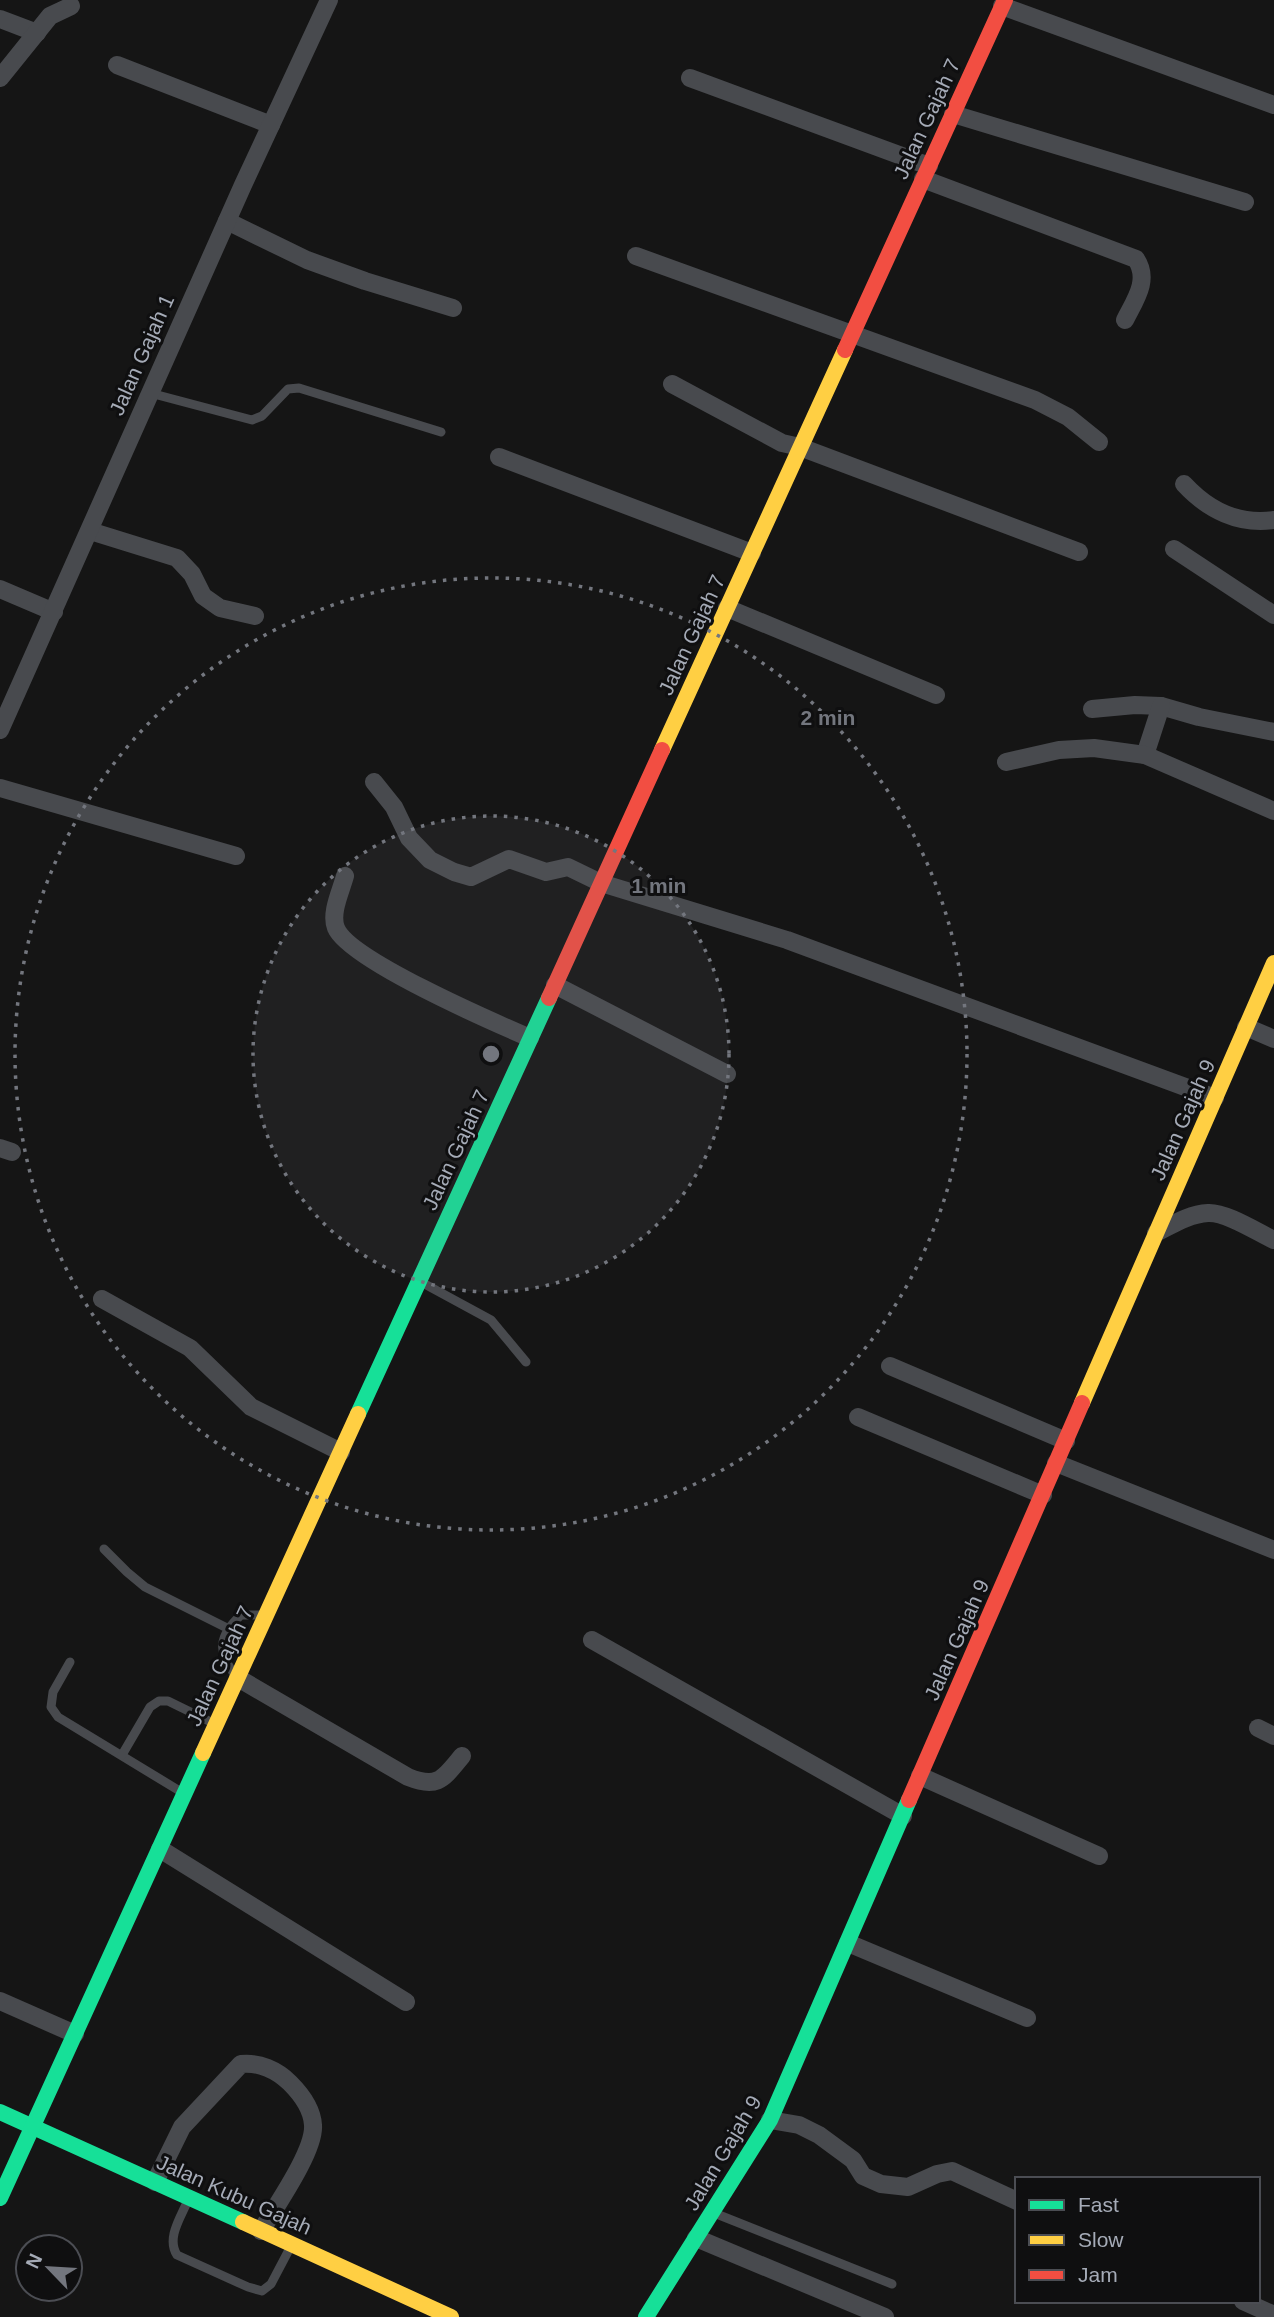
<svg xmlns="http://www.w3.org/2000/svg" width="1274" height="2317" viewBox="0 0 1274 2317" font-family="Arial,sans-serif">
<style>
.lines{fill:none;stroke-linecap:round;stroke-linejoin:round}
.lane{stroke:#484a4e;stroke-width:9}
.street{stroke:#484a4e;stroke-width:18}
.fast{stroke:#16e098;stroke-width:16}
.slow{stroke:#ffcf43;stroke-width:16}
.jam{stroke:#f24e42;stroke-width:16}
.ring{fill:none;stroke:#73767e;stroke-width:3.5;stroke-dasharray:3.5 7}
.labels{text-anchor:middle;stroke-width:6;stroke-linejoin:round;paint-order:stroke}
.street-label{font-size:21px;fill:#a5abb7;stroke:#0f0f10}
.centre{fill:#73767e;stroke:#0f0f10;stroke-width:3.5}
.ring-label{font-size:21px;text-anchor:middle;font-weight:bold;fill:#73767e;stroke:#0f0f10;stroke-width:6;stroke-linejoin:round;paint-order:stroke}
</style>
<rect width="100%" height="100%" fill="#151515"/>
<g class="lines">
<g class="lane">
<polyline points="150,393 252,420 262,416 288,389 299,388 441,432"/>
<polyline points="421,1282 491,1320 526,1362"/>
<polyline points="104,1549 127,1572 145,1587 227,1628"/>
<polyline points="70,1662 53,1692 51,1707 58,1717 183,1793"/>
<path d="M236 1676C216 1652 219 1635 241 1615H261"/>
<polyline points="122,1755 150,1707 159,1701 168,1701 215,1724"/>
<path d="M188 2200C181 2217 166 2238 177 2255L248 2287 262 2291 271 2284 291 2246"/>
<polyline points="714,2213 892,2284"/>
</g>
<g class="street">
<polyline points="1002,6 1274,105"/>
<polyline points="0,19 37,33"/>
<polyline points="117,65 271,125"/>
<polyline points="0,78 50,16 71,6"/>
<polyline points="690,78 929,166"/>
<polyline points="953,114 1245,202"/>
<path d="M923 179 1136 259C1150 280 1135 300 1125 320"/>
<polyline points="227,221 307,260 365,281 453,308"/>
<polyline points="636,256 1035,400 1068,417 1099,442"/>
<polyline points="672,384 782,443 800,447 1079,552"/>
<polyline points="499,457 752,553"/>
<path d="M1184 484C1208 510 1239 525 1274 520"/>
<polyline points="90,531 177,558 192,574 203,596 220,608 255,616"/>
<polyline points="1174,549 1274,615"/>
<polyline points="0,589 54,612"/>
<polyline points="727,608 936,695"/>
<polyline points="1092,709 1135,705 1161,706 1199,717 1274,732"/>
<polyline points="0,730 243,185 329,0"/>
<polyline points="1145,755 1161,706"/>
<polyline points="1006,762 1059,750 1094,748 1145,755 1274,811"/>
<polyline points="374,782 394,807 409,838 430,860 454,872 471,877 509,859 546,872 568,867 601,883 787,940 1215,1098"/>
<polyline points="0,788 236,856"/>
<path d="M345 876C341 891 330 913 336 928 349 960 493 1022 530 1038"/>
<polyline points="555,985 727,1074"/>
<polyline points="1246,1027 1274,1039"/>
<polyline points="0,1148 12,1152"/>
<path d="M1156 1233C1172 1225 1189 1214 1208 1213 1226 1212 1257 1232 1274 1240"/>
<polyline points="102,1299 190,1348 251,1407 341,1452"/>
<polyline points="890,1366 1066,1441"/>
<polyline points="858,1417 1043,1495"/>
<polyline points="1056,1463 1274,1550"/>
<polyline points="592,1640 903,1816"/>
<path d="M238 1678 408 1777C438 1789 443 1779 462 1756"/>
<polyline points="1258,1728 1274,1736"/>
<polyline points="920,1776 1099,1856"/>
<polyline points="160,1849 406,2002"/>
<polyline points="848,1943 1027,2018"/>
<polyline points="0,2001 75,2034"/>
<polyline points="770,2120 799,2125 819,2135 853,2160 863,2176 881,2184 908,2187 937,2174 952,2171 1017,2201"/>
<path d="M155 2182 182 2127 241 2064C259 2062 277 2070 290 2083 301 2094 312 2108 313 2125 315 2151 275 2207 261 2231"/>
<polyline points="696,2238 885,2317"/>
<polyline points="1243,2301 1274,2315"/>
</g>
<g class="fast">
<polyline points="358,1414 549,998"/>
<polyline points="0,2112 243,2222"/>
<polyline points="0,2198 203,1753"/>
<polyline points="646,2317 770,2120 909,1800"/>
</g>
<g class="slow">
<polyline points="662,750 845,350"/>
<polyline points="1082,1403 1274,963"/>
<polyline points="203,1753 358,1414"/>
<polyline points="243,2222 451,2317"/>
</g>
<g class="jam">
<polyline points="845,350 1005,0"/>
<polyline points="549,998 662,750"/>
<polyline points="909,1800 1082,1403"/>
</g>
</g>
<circle cx="491" cy="1054" r="238" fill="#73767e" fill-opacity=".12"/>
<g class="ring">
<circle cx="491" cy="1054" r="238"/>
<circle cx="491" cy="1054" r="476"/>
</g>
<g class="labels">
<g class="street-label">
<text transform="translate(927 119) rotate(-65)" y="7">Jalan Gajah 7</text>
<text transform="translate(142 355) rotate(-66)" y="7">Jalan Gajah 1</text>
<text transform="translate(692 635) rotate(-65)" y="7">Jalan Gajah 7</text>
<text transform="translate(1183 1120) rotate(-66)" y="7">Jalan Gajah 9</text>
<text transform="translate(456 1150) rotate(-65)" y="7">Jalan Gajah 7</text>
<text transform="translate(957 1640) rotate(-66)" y="7">Jalan Gajah 9</text>
<text transform="translate(220 1666) rotate(-65)" y="7">Jalan Gajah 7</text>
<text transform="translate(723 2153) rotate(-59)" y="7">Jalan Gajah 9</text>
<text transform="translate(234 2195) rotate(24)" y="7">Jalan Kubu Gajah</text>
</g>
</g>
<circle cx="491" cy="1054" r="10" class="centre"/>
<g class="ring-label">
<text x="828" y="725">2 min</text>
<text x="659" y="893">1 min</text>
</g>
<rect x="1015" y="2177" width="245" height="126" fill="#0f0f10" stroke="#4b4d53" stroke-width="2"/>
<rect x="1029" y="2200" width="35" height="10" fill="#16e098" stroke="#4b4d53" stroke-width="2"/>
<text x="1078" y="2212" font-size="21" fill="#a5abb7">Fast</text>
<rect x="1029" y="2235" width="35" height="10" fill="#ffcf43" stroke="#4b4d53" stroke-width="2"/>
<text x="1078" y="2247" font-size="21" fill="#a5abb7">Slow</text>
<rect x="1029" y="2270" width="35" height="10" fill="#f24e42" stroke="#4b4d53" stroke-width="2"/>
<text x="1078" y="2282" font-size="21" fill="#a5abb7">Jam</text>
<g transform="translate(49 2268) rotate(295)"><circle r="33" fill="#0f0f10" stroke="#4b4d53" stroke-width="2"/>
<path d="M0-5L12 26L0 18L-12 26Z" fill="#73767e"/>
<text y="-10" font-size="19" font-weight="bold" text-anchor="middle" fill="#a5abb7">N</text>
</g>
</svg>
